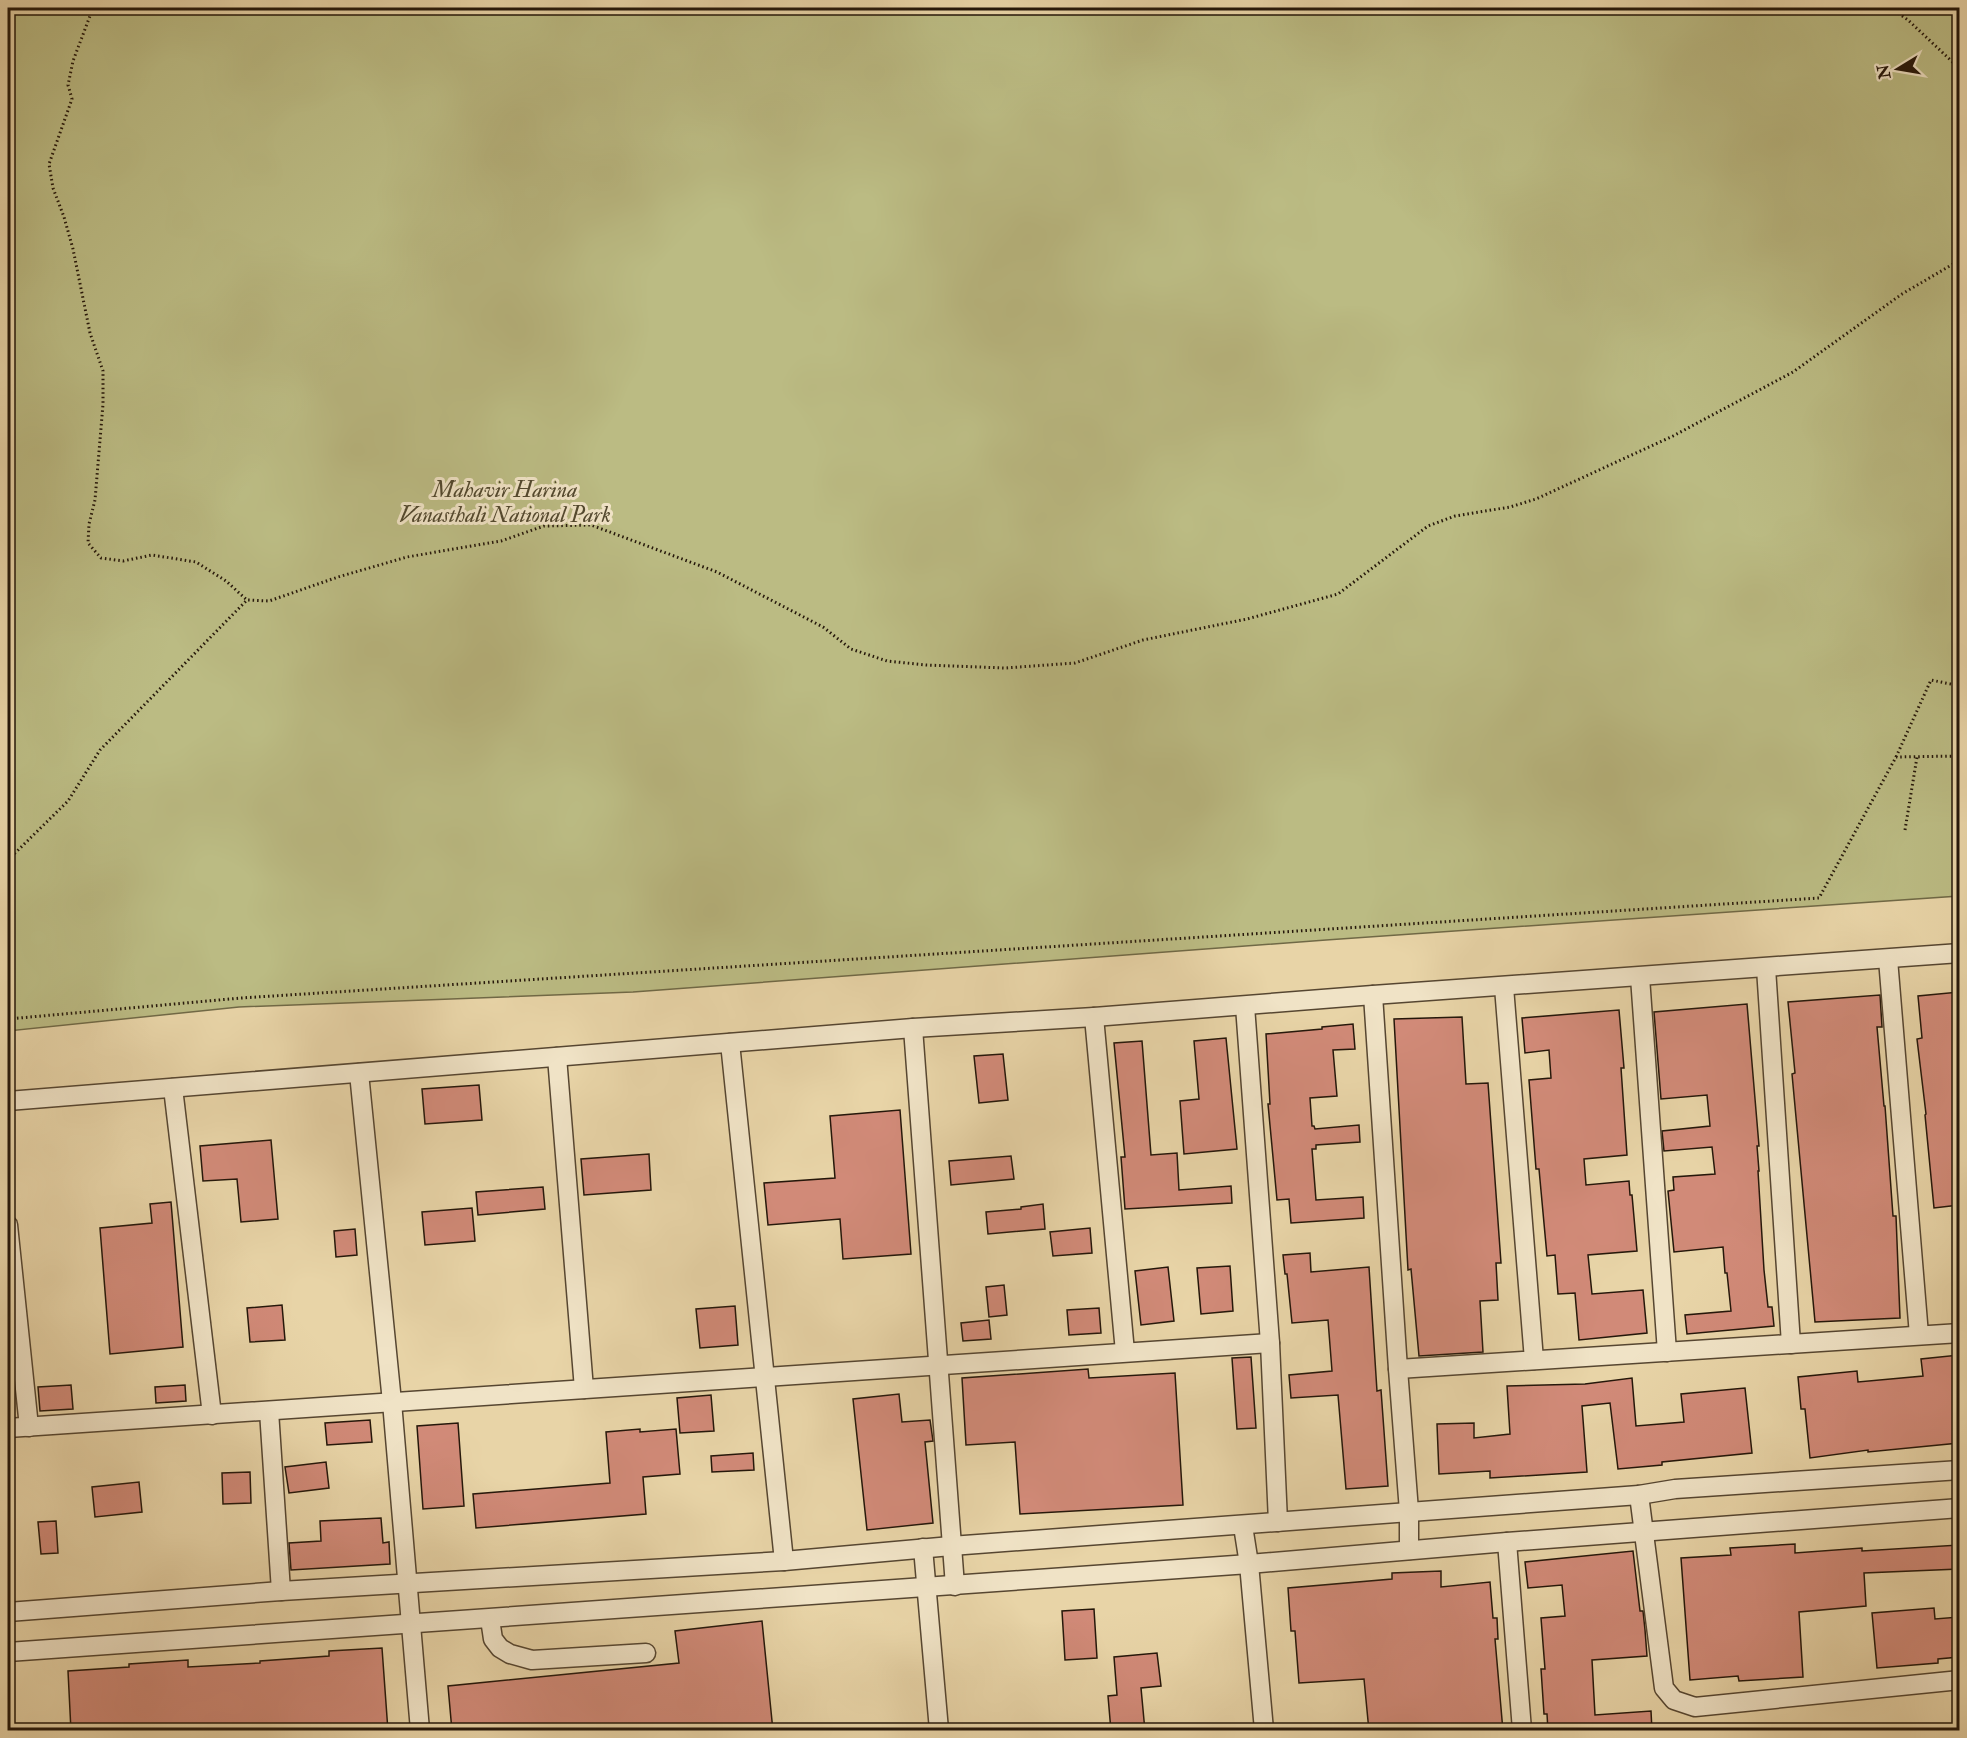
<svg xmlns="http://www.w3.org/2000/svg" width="1967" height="1738" viewBox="0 0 1967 1738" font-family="'IM FELL Double Pica',serif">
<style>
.green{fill:#bbbb83;stroke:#706946;stroke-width:1.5}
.building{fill:#d18a78;stroke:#25170a;stroke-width:1.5}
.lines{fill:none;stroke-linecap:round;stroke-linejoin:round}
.minor-casing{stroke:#564631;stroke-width:21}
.path{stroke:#25170a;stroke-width:3;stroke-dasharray:1.5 3;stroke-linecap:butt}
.minor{stroke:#f0e3c6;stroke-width:18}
.labels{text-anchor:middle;stroke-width:6;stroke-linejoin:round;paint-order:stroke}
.park-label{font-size:22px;font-style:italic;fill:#52482e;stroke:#f0e3c6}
</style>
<rect width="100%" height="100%" fill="#e8d4a7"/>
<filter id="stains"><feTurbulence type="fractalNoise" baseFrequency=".00333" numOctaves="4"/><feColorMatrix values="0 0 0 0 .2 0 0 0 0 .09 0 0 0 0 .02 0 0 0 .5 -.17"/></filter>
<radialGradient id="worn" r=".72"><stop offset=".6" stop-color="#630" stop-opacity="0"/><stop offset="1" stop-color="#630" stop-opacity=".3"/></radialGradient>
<polygon class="green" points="8,8 1959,8 1959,896 1326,940 633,992 239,1007 8,1031"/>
<g class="building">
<polygon points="1959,992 1959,1205 1934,1208 1925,1115 1926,1114 1917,1039 1922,1038 1918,996"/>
<polygon points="1880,995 1882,1027 1877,1027 1884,1106 1885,1106 1893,1216 1896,1216 1900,1318 1815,1322 1792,1074 1795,1073 1788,1002"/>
<polygon points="1747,1004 1759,1146 1757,1146 1759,1171 1758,1171 1764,1270 1768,1307 1772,1307 1774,1326 1687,1334 1685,1315 1731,1311 1727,1273 1725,1273 1723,1247 1674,1252 1668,1191 1674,1190 1673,1177 1715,1174 1712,1147 1664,1151 1662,1131 1710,1126 1707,1095 1661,1099 1654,1012"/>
<polygon points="1619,1010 1624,1068 1621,1068 1627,1155 1584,1159 1586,1185 1629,1181 1630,1195 1632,1195 1637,1251 1588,1255 1592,1294 1643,1290 1647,1333 1579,1340 1575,1293 1558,1294 1555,1255 1547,1256 1539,1169 1536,1169 1529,1080 1551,1078 1549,1050 1525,1053 1522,1018"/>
<polygon points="1462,1017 1466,1084 1488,1083 1501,1263 1496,1263 1498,1300 1480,1301 1483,1352 1419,1356 1411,1269 1408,1270 1394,1019"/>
<polygon points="1353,1024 1355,1049 1333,1050 1337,1096 1310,1098 1312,1126 1314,1126 1315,1129 1359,1125 1360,1142 1316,1145 1316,1149 1312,1149 1316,1200 1363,1197 1364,1218 1291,1223 1289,1199 1277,1200 1268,1104 1270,1104 1266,1034 1322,1029 1322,1027"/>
<polygon points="1226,1038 1237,1149 1184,1154 1180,1101 1199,1099 1194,1041"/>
<polygon points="1142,1041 1151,1155 1177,1153 1179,1190 1231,1186 1232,1203 1125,1209 1121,1157 1125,1157 1114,1043"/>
<polygon points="1003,1054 1008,1100 979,1103 974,1056"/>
<polygon points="479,1085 482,1120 425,1124 422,1089"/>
<polygon points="900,1110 911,1254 843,1259 840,1219 768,1225 764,1183 835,1178 830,1116"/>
<polygon points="271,1140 278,1219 241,1222 237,1179 203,1181 200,1146"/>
<polygon points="649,1154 651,1190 584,1195 581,1159"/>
<polygon points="1011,1156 1014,1179 951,1185 949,1161"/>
<polygon points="543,1187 545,1209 478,1215 476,1192"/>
<polygon points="171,1202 183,1347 110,1354 100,1228 152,1223 150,1204"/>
<polygon points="1043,1204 1045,1229 988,1234 986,1212 1021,1209 1021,1207"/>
<polygon points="472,1208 475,1241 425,1245 422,1212"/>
<polygon points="1090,1228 1092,1253 1053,1256 1050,1232"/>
<polygon points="355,1229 357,1255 336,1257 334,1231"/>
<polygon points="1310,1253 1311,1272 1369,1267 1377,1391 1381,1390 1388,1486 1346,1489 1338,1395 1291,1398 1289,1375 1332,1371 1328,1320 1292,1323 1287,1274 1285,1274 1283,1255"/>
<polygon points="1230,1266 1233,1311 1201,1314 1197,1268"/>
<polygon points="1168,1267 1174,1321 1141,1325 1135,1271"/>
<polygon points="1004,1285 1007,1315 989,1317 986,1287"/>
<polygon points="282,1305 285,1340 250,1342 247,1308"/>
<polygon points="735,1306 738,1345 700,1348 696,1309"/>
<polygon points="1099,1308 1101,1333 1069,1335 1067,1310"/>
<polygon points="989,1320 991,1339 963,1341 961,1323"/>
<polygon points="1959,1355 1959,1443 1868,1452 1868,1450 1810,1458 1805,1409 1801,1409 1798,1377 1857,1371 1858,1382 1923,1376 1921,1359"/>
<polygon points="1251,1357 1256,1428 1237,1429 1232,1358"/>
<polygon points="1088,1369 1089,1378 1175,1373 1183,1505 1020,1514 1015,1442 966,1445 962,1378"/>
<polygon points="1632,1378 1636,1426 1684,1422 1681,1394 1745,1388 1752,1453 1662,1462 1662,1465 1618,1469 1610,1403 1582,1406 1587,1472 1490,1478 1490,1471 1439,1474 1437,1424 1474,1423 1474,1438 1510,1434 1507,1386 1585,1384"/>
<polygon points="71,1385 73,1409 40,1411 38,1387"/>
<polygon points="185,1385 186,1401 156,1403 155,1387"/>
<polygon points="899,1394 902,1422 930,1420 933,1441 925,1442 933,1523 867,1530 853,1399"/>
<polygon points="711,1395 714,1431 680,1433 677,1398"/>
<polygon points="370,1420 372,1442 327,1445 325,1423"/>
<polygon points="458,1423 464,1506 423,1509 417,1426"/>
<polygon points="640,1429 640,1432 676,1429 680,1474 643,1477 646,1514 476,1528 473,1494 610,1483 606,1432"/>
<polygon points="753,1453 754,1470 712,1472 711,1456"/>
<polygon points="326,1462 329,1488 289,1493 285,1467"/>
<polygon points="250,1472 251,1503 223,1504 222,1473"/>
<polygon points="139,1482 142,1512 95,1517 92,1487"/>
<polygon points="381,1518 383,1543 389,1542 390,1564 291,1570 289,1543 321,1541 320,1521"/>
<polygon points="56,1521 58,1553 41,1554 38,1522"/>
<polygon points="1795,1544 1795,1553 1862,1548 1862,1551 1959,1545 1959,1569 1864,1573 1866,1606 1799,1612 1803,1677 1739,1681 1738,1676 1690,1680 1681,1558 1731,1555 1730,1548"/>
<polygon points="1633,1551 1640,1611 1643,1611 1645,1630 1647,1656 1592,1660 1595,1715 1651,1711 1652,1731 1548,1731 1547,1714 1544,1714 1541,1669 1545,1669 1541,1618 1565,1616 1562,1585 1528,1588 1525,1562"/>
<polygon points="1441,1571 1441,1587 1490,1582 1493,1618 1497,1618 1498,1639 1495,1639 1503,1731 1369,1731 1364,1679 1299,1683 1295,1631 1291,1631 1288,1588 1392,1579 1392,1573"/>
<polygon points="1934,1608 1935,1619 1959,1617 1959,1657 1938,1659 1938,1663 1877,1668 1872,1613"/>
<polygon points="1094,1609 1097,1658 1065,1660 1062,1611"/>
<polygon points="762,1621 773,1731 452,1731 448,1686 679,1663 675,1631"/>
<polygon points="382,1648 388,1731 71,1731 68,1671 129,1667 129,1664 188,1660 188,1667 260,1663 260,1661 329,1656 329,1651"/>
<polygon points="1157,1653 1161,1686 1141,1688 1145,1731 1111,1731 1108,1696 1117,1695 1114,1657"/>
</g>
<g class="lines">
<defs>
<g id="minor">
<polyline points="1888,959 1919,1335"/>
<polyline points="1766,968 1791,1344"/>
<polyline points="1640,977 1667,1352"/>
<polyline points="1504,987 1534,1360"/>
<polyline points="1373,995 1398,1369 1409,1511 1409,1550"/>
<polyline points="1245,1006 1270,1343 1278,1522"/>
<polyline points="1094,1017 1125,1352"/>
<polyline points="913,1028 955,1586"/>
<polyline points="730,1043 784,1561"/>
<polyline points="557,1057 584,1389"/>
<polyline points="359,1073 392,1402 420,1730"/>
<polyline points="173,1088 212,1415"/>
<polyline points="8,1101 913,1028 1094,1017 1373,995 1960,953"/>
<polyline points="8,1225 29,1427"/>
<polyline points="1398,1369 1960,1333"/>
<polyline points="269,1411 281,1591"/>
<polyline points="8,1428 1270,1343"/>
<polyline points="1639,1495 1664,1688 1674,1700 1695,1707 1960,1680"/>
<polyline points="1243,1526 1249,1564 1264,1730"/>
<polyline points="1507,1542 1522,1730"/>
<polyline points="923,1548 939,1730"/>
<polyline points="8,1612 281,1591 784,1561 951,1546 1639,1495 1675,1489 1960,1470"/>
<polyline points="490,1619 493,1639 500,1648 510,1654 532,1660 646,1653"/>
<polyline points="8,1652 1249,1564 1507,1542 1960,1508"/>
</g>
</defs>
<use href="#minor" class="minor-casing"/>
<g class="path">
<polyline points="93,8 73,61 68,85 72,99 49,164 53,188 64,217 73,249 90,333 103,371 103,404 95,500 89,524 88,543 101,558 123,561 152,555 196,562 226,581 247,600"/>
<polyline points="1891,8 1908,20 1960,69"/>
<polyline points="1896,757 1931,680 1960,686"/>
<polyline points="1905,830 1917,757"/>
<polyline points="8,860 68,801 100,750 247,600 269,601 338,577 407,557 501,541 544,526 591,525 717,572 823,627 851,649 887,661 926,665 1005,668 1075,663 1143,640 1247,619 1338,594 1428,526 1455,516 1510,507 1536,499 1673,436 1793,372 1902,294 1960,260"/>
<polyline points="8,1019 241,998 1819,898 1896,757 1960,756"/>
</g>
<use href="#minor" class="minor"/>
</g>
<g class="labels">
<g class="park-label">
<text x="505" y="497">Mahavir Harina<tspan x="505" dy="25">Vanasthali National Park</tspan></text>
</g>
</g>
<rect width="1967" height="1738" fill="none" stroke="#e8d4a7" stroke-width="30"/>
<rect x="9" y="9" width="1949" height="1720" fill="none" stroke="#25170a" stroke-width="3"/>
<rect x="15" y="15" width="1937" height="1708" fill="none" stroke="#25170a" stroke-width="1.5"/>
<g transform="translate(1898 69) rotate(259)" stroke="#f0e3c6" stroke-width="4.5" paint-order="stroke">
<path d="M0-4.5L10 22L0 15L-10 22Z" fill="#25170a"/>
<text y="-9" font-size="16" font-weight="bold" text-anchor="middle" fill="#25170a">N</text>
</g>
<rect width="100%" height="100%" filter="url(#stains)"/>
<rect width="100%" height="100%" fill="url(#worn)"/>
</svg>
